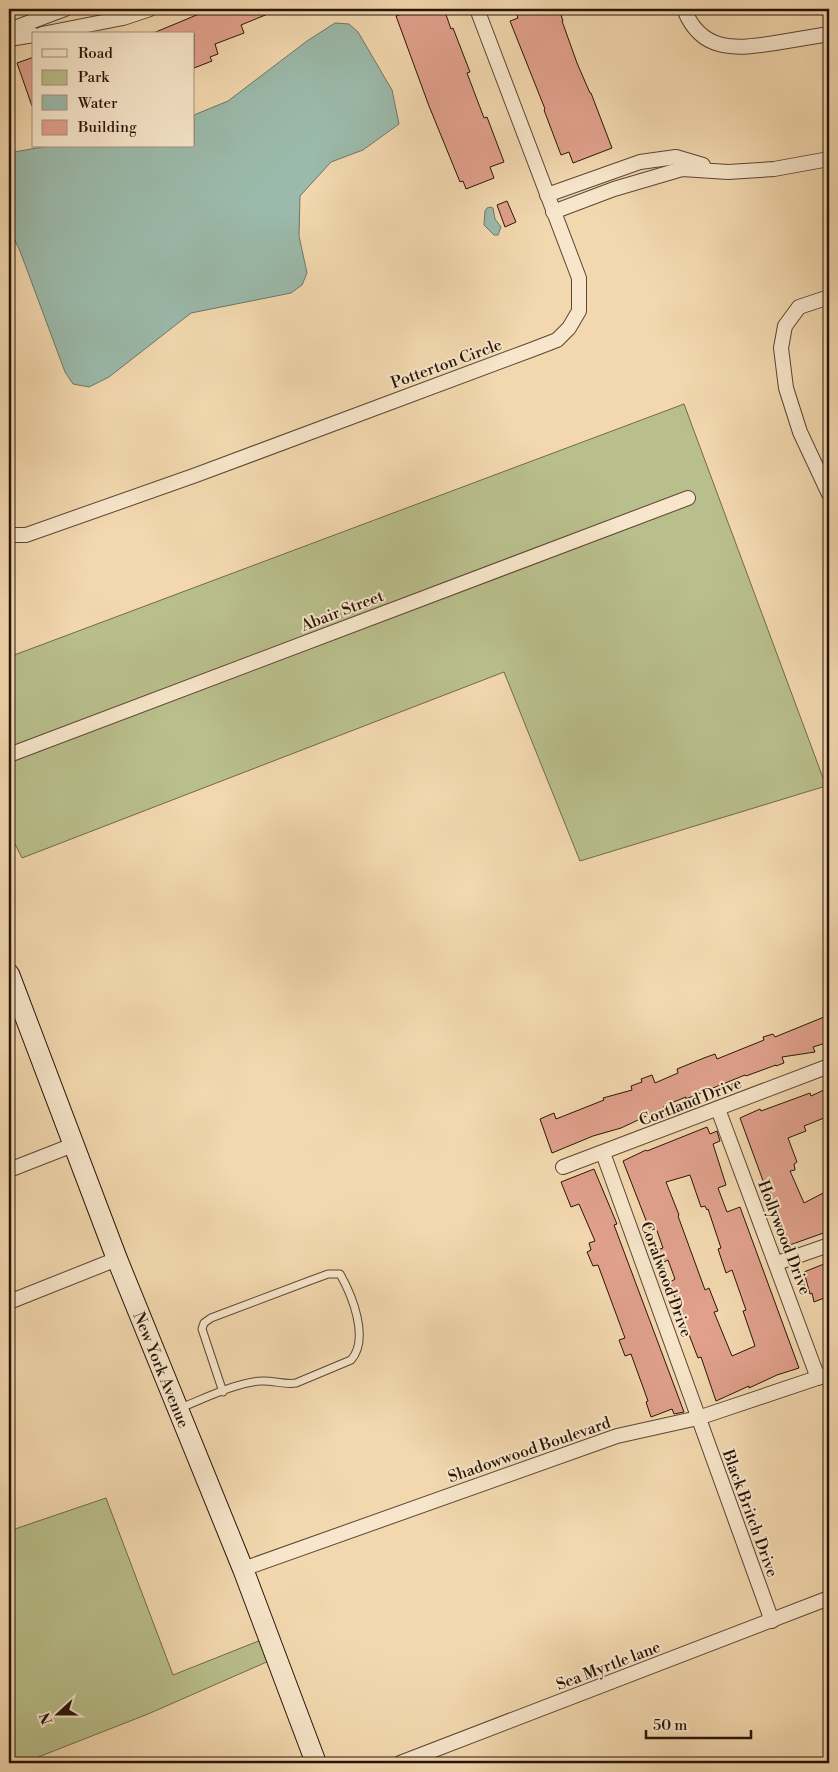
<svg xmlns="http://www.w3.org/2000/svg" width="838" height="1772" viewBox="0 0 838 1772" font-family="'Libre Bodoni',serif">
<style>
.green{fill:#b9bf8c;stroke:#716a4a}
.water{fill:#9bbaab;stroke:#6d786a}
.building{fill:#e1a18d;stroke:#291408;fill-rule:evenodd}
.lines{fill:none;stroke-linecap:round;stroke-linejoin:round}
.lane-casing{stroke:#5c4532;stroke-width:9}
.street-casing{stroke:#5c4532;stroke-width:16}
.secondary-casing{stroke:#291408;stroke-width:22}
.lane{stroke:#f7e6cb;stroke-width:7}
.street{stroke:#f7e6cb;stroke-width:14}
.secondary{stroke:#f7e6cb;stroke-width:20}
.labels{text-anchor:middle;stroke-width:4;stroke-linejoin:round;paint-order:stroke}
.street-label{font-size:16px;fill:#291408;stroke:#f7e6cb}
</style>
<rect width="100%" height="100%" fill="#f3d8af"/>
<filter id="stains"><feTurbulence type="fractalNoise" baseFrequency=".004" numOctaves="4"/><feColorMatrix values="0 0 0 0 .2 0 0 0 0 .09 0 0 0 0 .02 0 0 0 .5 -.17"/></filter>
<radialGradient id="worn" r=".72"><stop offset=".6" stop-color="#630" stop-opacity="0"/><stop offset="1" stop-color="#630" stop-opacity=".3"/></radialGradient>
<g class="green">
<polygon points="684,404 826,786 580,861 504,672 22,858 9,832 9,657"/>
<polygon points="106,1498 173,1675 261,1640 269,1661 148,1714 23,1763 9,1763 9,1531"/>
</g>
<g class="water">
<polygon points="335,23 349,24 358,32 392,90 399,124 363,150 331,162 300,196 299,236 307,273 302,285 291,293 191,313 109,377 89,387 73,384 65,372 20,251 9,228 9,153 48,146 194,146 194,115 228,101 307,41"/>
<polygon points="490,207 493,208 495,219 501,227 498,235 494,235 484,225 485,211 487,208"/>
</g>
<g class="building">
<polygon points="211,9 280,9 241,25 244,33 215,44 218,54 210,57 212,61 194,68 194,34 151,34"/>
<polygon points="415,9 444,9 451,29 453,28 470,72 467,73 484,118 487,117 504,162 490,167 494,178 466,189 463,181 460,182 429,106 396,16"/>
<polygon points="515,9 559,9 563,21 562,21 577,63 590,93 591,93 612,148 573,163 569,152 561,155 544,110 545,109 510,21 518,18"/>
<polygon points="34,57 34,106 32,106 17,63"/>
<polygon points="507,201 516,222 505,227 497,205"/>
<polygon points="829,1015 829,1042 813,1047 815,1052 782,1057 784,1063 776,1066 776,1065 746,1076 745,1075 686,1099 686,1097 664,1106 667,1116 656,1121 653,1113 621,1128 593,1136 552,1153 540,1119 554,1113 556,1119 604,1100 603,1098 632,1090 631,1086 642,1082 641,1079 652,1075 655,1083 678,1073 677,1069 704,1058 715,1054 717,1059 764,1040 763,1037 773,1034 775,1037"/>
<polygon points="824,1090 829,1104 829,1116 804,1126 806,1131 788,1138 797,1162 794,1164 795,1170 790,1171 804,1203 829,1190 829,1231 787,1246 740,1118 760,1109 761,1111 810,1093 811,1096"/>
<path d="M707 1127 710 1134 717 1131 720 1141 713 1144 726 1185 718 1188 727 1212 740 1207 799 1368 777 1375 749 1388V1386L716 1401 701 1357 698 1358 672 1290 670 1282 675 1279 668 1260 662 1263 657 1250 663 1248 655 1225 649 1228 623 1161 646 1150 647 1151ZM690 1175 701 1207 705 1206 707 1210 708 1209 721 1248 718 1249 726 1273 732 1270 746 1310 743 1311 755 1346 732 1356 714 1312 718 1311 709 1288 705 1290 678 1216 679 1215 666 1182Z"/>
<polygon points="594,1169 617,1224 614,1225 684,1412 674,1414 672,1409 651,1417 646,1402 648,1401 631,1354 625,1356 619,1340 625,1338 598,1265 593,1266 587,1252 591,1250 589,1243 595,1241 579,1204 571,1207 561,1182"/>
<polygon points="829,1262 829,1296 814,1302 812,1293 810,1294 804,1272"/>
</g>
<g class="lines">
<defs>
<path id="lane" d="M178 1409C201 1400 237 1382 261 1381 273 1380 284 1385 296 1383L351 1360C370 1339 352 1295 340 1274H328L309 1281 211 1318 204 1323 202 1329 223 1392"/>
<g id="street">
<path d="M684 9C701 53 736 49 775 43 793 40 811 37 829 34"/>
<polyline points="9,30 65,9"/>
<polyline points="42,34 123,18 150,9"/>
<polyline points="9,39 34,35"/>
<polyline points="547,195 640,162 676,157 703,165"/>
<polyline points="553,212 614,189 682,169 728,172 774,169 829,159"/>
<polyline points="829,297 799,307 785,326 781,348 786,388 800,432 829,494"/>
<polyline points="9,535 26,535 196,475 531,350 557,340 569,328 579,311 579,278 477,9"/>
<polyline points="9,755 688,498"/>
<polyline points="718,1109 818,1378"/>
<polyline points="603,1153 772,1621"/>
<polyline points="563,1167 829,1066"/>
<polyline points="9,1170 73,1145"/>
<polyline points="777,1263 829,1245"/>
<polyline points="9,1302 117,1259"/>
<polyline points="243,1569 617,1436 698,1418 829,1374"/>
<polyline points="400,1763 829,1598"/>
</g>
<g id="secondary">
<path id="s1" d="M9 974 117 1259 243 1569 316 1763"/>
</g>
</defs>
<use href="#lane" class="lane-casing"/>
<use href="#street" class="street-casing"/>
<use href="#secondary" class="secondary-casing"/>
<use href="#lane" class="lane"/>
<use href="#street" class="street"/>
<use href="#secondary" class="secondary"/>
</g>
<g class="labels">
<g class="street-label">
<text transform="translate(446 363) rotate(-20)" y="6">Potterton Circle</text>
<text transform="translate(342 610) rotate(-21)" y="6">Abair Street</text>
<text transform="translate(690 1101) rotate(-21)" y="6">Cortland Drive</text>
<text transform="translate(785 1237) rotate(69)" y="6">Hollywood Drive</text>
<text transform="translate(667 1279) rotate(70)" y="6">Coralwood Drive</text>
<text dy="6" stroke="none"><textPath href="#s1" startOffset="424">New York Avenue</textPath></text>
<text transform="translate(529 1449) rotate(-19)" y="6">Shadowwood Boulevard</text>
<text transform="translate(751 1513) rotate(70)" y="6">Black Britch Drive</text>
<text transform="translate(608 1665) rotate(-21)" y="6">Sea Myrtle lane</text>
</g>
</g>
<rect width="838" height="1772" fill="none" stroke="#f3d8af" stroke-width="30"/>
<rect x="10" y="10" width="818" height="1752" fill="none" stroke="#291408" stroke-width="2.5"/>
<rect x="15" y="15" width="808" height="1742" fill="none" stroke="#291408"/>
<rect x="32" y="32" width="162" height="115" fill="#f7e6cb" stroke="#a5927d"/>
<rect x="42" y="49" width="25" height="8" fill="#f7e6cb" stroke="#a5927d"/>
<text x="78" y="58" font-size="15" fill="#291408">Road</text>
<rect x="42" y="70" width="25" height="15" fill="#b9bf8c" stroke="#a5927d"/>
<text x="78" y="82" font-size="15" fill="#291408">Park</text>
<rect x="42" y="95" width="25" height="15" fill="#9bbaab" stroke="#a5927d"/>
<text x="78" y="108" font-size="15" fill="#291408">Water</text>
<rect x="42" y="120" width="25" height="15" fill="#e1a18d" stroke="#a5927d"/>
<text x="78" y="132" font-size="15" fill="#291408">Building</text>
<g transform="translate(58 1714) rotate(249)" stroke="#f7e6cb" stroke-width="4" paint-order="stroke">
<path d="M0-4L9 19L0 12L-9 19Z" fill="#291408"/>
<text y="-8" font-size="14" font-weight="bold" text-anchor="middle" fill="#291408">N</text>
</g>
<path d="M646 1730v8h105v-8" fill="none" stroke="#291408" stroke-width="2.5"/>
<text x="653" y="1730" font-size="15" fill="#291408" stroke="#f7e6cb" stroke-width="4" paint-order="stroke">50 m</text>
<rect width="100%" height="100%" filter="url(#stains)"/>
<rect width="100%" height="100%" fill="url(#worn)"/>
</svg>
